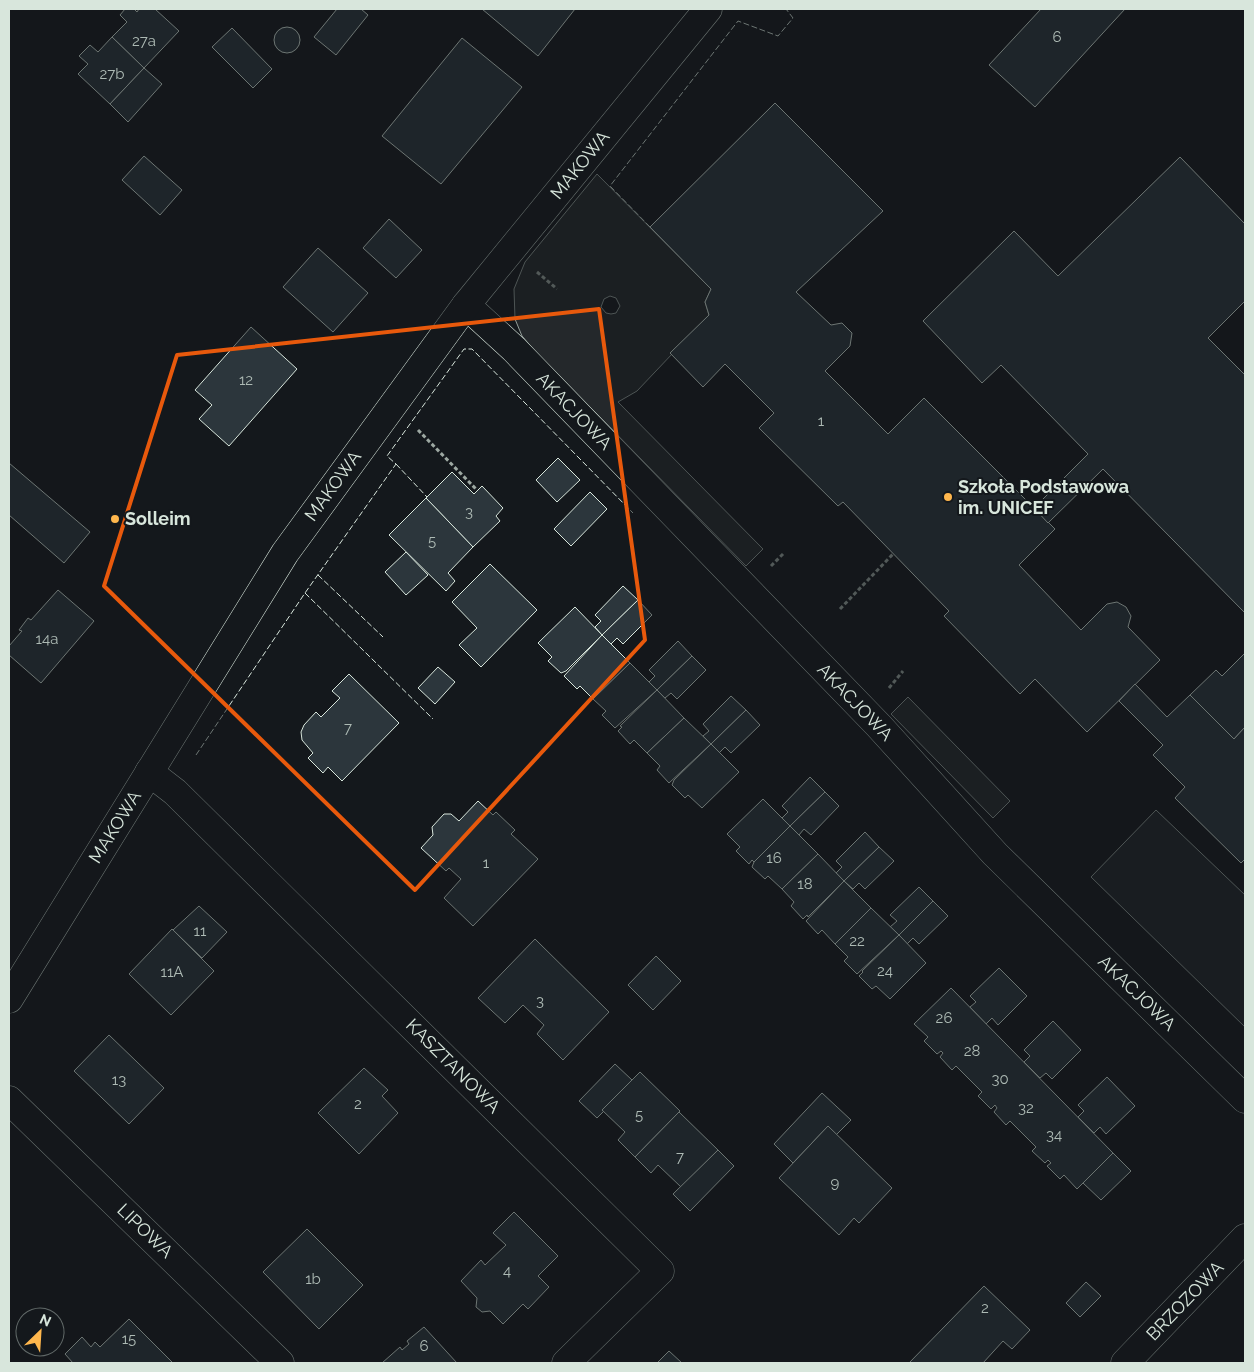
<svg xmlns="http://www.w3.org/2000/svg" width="1254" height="1372" viewBox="0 0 1254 1372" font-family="Raleway,sans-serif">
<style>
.green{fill:#202428;stroke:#939e99}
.parking{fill:#24282b;stroke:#939e99;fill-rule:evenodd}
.building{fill:#2c363c;stroke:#d8e6dc}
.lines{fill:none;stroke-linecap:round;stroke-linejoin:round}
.street-casing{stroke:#d8e6dc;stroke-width:29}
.path{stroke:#9da8a2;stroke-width:3;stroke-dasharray:4 2.5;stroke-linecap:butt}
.street{stroke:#14181c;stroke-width:28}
.fence{stroke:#d8e6dc;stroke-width:1;stroke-dasharray:6 2.5;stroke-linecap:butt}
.marked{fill:none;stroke:#e8590c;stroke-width:4;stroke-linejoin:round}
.poi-dot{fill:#ffb74d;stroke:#14181c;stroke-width:2}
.labels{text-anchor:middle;stroke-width:4;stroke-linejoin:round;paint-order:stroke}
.number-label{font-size:15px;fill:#adbab4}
.street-label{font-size:18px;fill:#d8e6dc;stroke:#14181c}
.poi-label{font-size:18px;font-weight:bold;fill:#d8e6dc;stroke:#14181c;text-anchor:start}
</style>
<rect width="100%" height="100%" fill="#14181c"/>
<polygon class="green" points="1156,810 1245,895 1245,1027 1091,877"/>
<g class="parking">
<path d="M597 174 711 289 705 302 709 315 637 391 618 402 763 549 746 566 534 350 522 336 515 319 514 289 525 262ZM610 296 616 298 620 306 616 313 611 314 606 313 601 307 604 299Z"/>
<polygon points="908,697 1010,801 993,818 891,714"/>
</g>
<g class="building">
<polygon points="125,9 134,9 137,12 139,9 155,9 179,31 144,68 112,37 127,22 120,15"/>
<polygon points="337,9 361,9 368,15 336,55 314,37"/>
<polygon points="482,9 575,9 538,56"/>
<polygon points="1041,9 1125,9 1035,107 989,65"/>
<circle cx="287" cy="40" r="13"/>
<polygon points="232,28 272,69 253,88 212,47"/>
<polygon points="112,37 144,68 110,104 78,74 88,64 79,56 90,45 98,52"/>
<polygon points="462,38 522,87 441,184 382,136"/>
<polygon points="144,68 162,84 128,122 110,104"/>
<polygon points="775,103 883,211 796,292 831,325 842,323 852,333 850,346 825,371 888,434 924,398 1055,529 1019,565 1081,630 1107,604 1117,602 1126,607 1131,616 1128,627 1160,660 1087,732 1035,679 1020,694 944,616 949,611 843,502 838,506 759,428 774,413 725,364 703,387 670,353 709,315 705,302 711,289 650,227"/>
<polygon points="144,156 182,190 160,215 122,180"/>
<polygon points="1180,157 1245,224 1245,301 1208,338 1245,375 1245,613 1103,469 1048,523 1034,508 1088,454 1001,365 982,383 923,321 1014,231 1058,276"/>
<polygon points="389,219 422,250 396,278 363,248"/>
<polygon points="318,248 368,293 333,332 283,287"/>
<polygon points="251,327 297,369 229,446 199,419 212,405 195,390"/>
<polygon points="558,458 580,480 557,502 536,480"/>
<polygon points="9,463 90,532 64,563 9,515"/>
<polygon points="452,472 474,494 482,486 503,508 496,516 500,521 473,547 426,498"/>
<polygon points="590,492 607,509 571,546 554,529"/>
<polygon points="426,498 473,547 448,573 455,581 446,591 389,535"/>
<polygon points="406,552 428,575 406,595 385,572"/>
<polygon points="490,564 537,610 481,667 459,645 477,628 452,602"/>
<polygon points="623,586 638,600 602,635 595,627 601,621 595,615"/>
<polygon points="58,590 94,621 41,683 9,655 9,646 22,631 19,630 28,618 31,620"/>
<polygon points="638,600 652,615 623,644 617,638 611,644 602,635"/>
<polygon points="575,607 602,635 566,671 561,673 548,661 552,657 538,643"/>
<polygon points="602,635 630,663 593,699 580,686 577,689 564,676"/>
<polygon points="678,641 692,656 657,690 649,682 655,676 649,670"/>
<polygon points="1245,653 1245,727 1234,739 1190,695 1216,670 1222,676"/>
<polygon points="692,656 706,670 677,699 671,693 665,698 657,690"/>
<polygon points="630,663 657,690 615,728 602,715 606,711 593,699"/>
<polygon points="438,667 455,682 435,704 418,688"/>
<polygon points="349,674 399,723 342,781 328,767 323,773 308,758 313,753 302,740 301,732 304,725 316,712 321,717 340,698 332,691"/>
<polygon points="1135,684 1167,717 1190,695 1234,739 1245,727 1245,859 1241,863 1175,798 1185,787 1153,755 1163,745 1119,701"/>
<polygon points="657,690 684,718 647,753 634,740 630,744 618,731 622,727 620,726"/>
<polygon points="731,696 746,710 711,744 703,736 709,731 703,724"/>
<polygon points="746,710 760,725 731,753 725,747 719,753 711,744"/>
<polygon points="684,718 711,744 669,783 657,770 660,766 647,753"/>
<polygon points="711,744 739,772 702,808 688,795 685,798 672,785 674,780"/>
<polygon points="810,777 825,792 790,826 782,818 788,812 782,806"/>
<polygon points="825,792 839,806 811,835 804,829 799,835 790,826"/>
<polygon points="763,799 790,826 754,862 752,860 749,864 736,851 740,847 727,834"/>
<polygon points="478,801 493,815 496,812 515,830 511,834 538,859 473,926 444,898 461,879 449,868 446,871 421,848 433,835 432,827 444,814 451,814 459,821"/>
<polygon points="790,826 818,854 782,889 768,876 765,879 752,867 754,862"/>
<polygon points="865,832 879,847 844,881 836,873 842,867 836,861"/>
<polygon points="879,847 894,861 865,889 859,883 853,889 844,881"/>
<polygon points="818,854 844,881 808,917 807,915 803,919 791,906 794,902 782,889"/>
<polygon points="844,881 871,908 835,944 822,930 818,934 806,921"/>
<polygon points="919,887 933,901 899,935 890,927 897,921 890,915"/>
<polygon points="933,901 948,916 919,944 913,938 907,944 899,935"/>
<polygon points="199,906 227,932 202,958 173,930"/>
<polygon points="871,908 899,935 857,974 844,961 848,957 835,944"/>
<polygon points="172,929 214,971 171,1015 129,974"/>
<polygon points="899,935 926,963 890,999 876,986 872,989 859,976 863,972 862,971"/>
<polygon points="535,939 609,1012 563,1060 537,1034 544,1025 523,1005 505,1023 478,998"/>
<polygon points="656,956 681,981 653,1010 628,985"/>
<polygon points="999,968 1027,996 998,1025 992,1018 986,1024 970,1007 976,1002 970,996"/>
<polygon points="951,988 1113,1153 1077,1189 1064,1175 1060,1179 1047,1166 1051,1163 1048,1160 1045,1163 1032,1151 1036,1147 1010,1121 1006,1125 994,1112 997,1108 995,1105 991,1109 978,1096 982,1092 956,1066 952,1070 940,1057 943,1053 941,1051 937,1054 924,1041 928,1037 914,1024"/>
<polygon points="1053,1021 1081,1050 1052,1079 1046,1073 1040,1078 1024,1062 1030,1056 1024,1050"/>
<polygon points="109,1035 164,1088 129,1124 74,1071"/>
<polygon points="615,1064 632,1080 602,1110 604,1111 597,1118 579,1101"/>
<polygon points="364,1068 388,1090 382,1096 398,1113 359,1154 318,1113"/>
<polygon points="640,1072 680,1111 635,1157 618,1140 625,1132 602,1110"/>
<polygon points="1107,1077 1135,1106 1106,1134 1100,1127 1094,1133 1078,1117 1084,1111 1078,1105"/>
<polygon points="822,1093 851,1120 836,1135 828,1126 793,1163 774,1144"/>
<polygon points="679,1112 718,1150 681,1187 658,1165 651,1173 635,1157"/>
<polygon points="828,1126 892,1188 859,1223 854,1218 839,1235 779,1178"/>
<polygon points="718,1150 734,1166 690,1211 673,1194"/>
<polygon points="1113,1153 1131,1171 1101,1200 1083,1183"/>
<polygon points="514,1212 558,1256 538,1276 549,1287 528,1309 523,1304 503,1324 490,1311 482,1312 476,1307 477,1298 461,1281 481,1260 485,1265 506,1245 493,1233"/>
<polygon points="307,1229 363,1285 319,1329 263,1272"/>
<polygon points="1086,1282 1101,1296 1080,1317 1066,1303"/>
<polygon points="984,1286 1030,1330 1012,1349 1003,1341 983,1363 909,1363"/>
<polygon points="129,1319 172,1362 170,1363 73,1363 65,1354 82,1337 91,1347 95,1342 100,1347"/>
<polygon points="424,1327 457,1363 382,1363 400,1347 402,1350 409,1344 407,1341"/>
<polygon points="669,1351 682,1363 657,1363"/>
</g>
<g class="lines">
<defs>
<g id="street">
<polyline points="466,305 514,349 879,726 995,854 1245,1099"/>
<polyline points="149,772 175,792 660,1271 566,1363"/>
<polyline points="9,999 285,553 466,305 708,9"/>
<polyline points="9,1100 280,1363"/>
<polyline points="1125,1363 1245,1238"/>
</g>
</defs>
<use href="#street" class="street-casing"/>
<g class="path">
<polyline points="537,272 557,289"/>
<polyline points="418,430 477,490"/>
<polyline points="771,566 784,553"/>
<polyline points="840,609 893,554"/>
<polyline points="889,688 903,671"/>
</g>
<use href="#street" class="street"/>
<g class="fence">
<polyline points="650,227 610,186 738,21 778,36 793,18 786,9"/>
<polyline points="396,464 427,497"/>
<polyline points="318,575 383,637"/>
<polyline points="305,593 433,719"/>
<polyline points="196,755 305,593 396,464 387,456 464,349 472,349 633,513"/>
</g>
</g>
<path d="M0 0H1254V1372H0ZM599 309 645 640 415 890 104 586 177 355Z" fill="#14181c" fill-opacity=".55" fill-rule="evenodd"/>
<path class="marked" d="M599 309 645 640 415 890 104 586 177 355Z"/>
<g class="poi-dot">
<circle cx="948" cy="497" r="5"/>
<circle cx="115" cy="519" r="5"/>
</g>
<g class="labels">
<g class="number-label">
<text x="1057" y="42">6</text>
<text x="144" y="46">27a</text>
<text x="112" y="79">27b</text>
<text x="246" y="385">12</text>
<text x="821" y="426">1</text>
<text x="469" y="517">3</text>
<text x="432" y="546">5</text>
<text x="47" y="644">14a</text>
<text x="348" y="733">7</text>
<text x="774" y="863">16</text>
<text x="486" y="868">1</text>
<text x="805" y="889">18</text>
<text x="200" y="936">11</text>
<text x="857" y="946">22</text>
<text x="885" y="976">24</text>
<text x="172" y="977">11A</text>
<text x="540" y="1006">3</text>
<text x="944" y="1023">26</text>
<text x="972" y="1056">28</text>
<text x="1000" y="1084">30</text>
<text x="119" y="1085">13</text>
<text x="358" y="1109">2</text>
<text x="1026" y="1113">32</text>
<text x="639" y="1120">5</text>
<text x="1054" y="1140">34</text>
<text x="680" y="1162">7</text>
<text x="835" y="1188">9</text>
<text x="507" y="1276">4</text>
<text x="313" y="1284">1b</text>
<text x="985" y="1313">2</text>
<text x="129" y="1344">15</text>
<text x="424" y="1351">6</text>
</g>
<g class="street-label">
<text transform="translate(580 165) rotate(-51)" y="6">MAKOWA</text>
<text transform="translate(574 411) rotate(46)" y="6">AKACJOWA</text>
<text transform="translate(333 486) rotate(-54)" y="6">MAKOWA</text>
<text transform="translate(855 702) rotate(46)" y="6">AKACJOWA</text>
<text transform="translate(115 827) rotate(-58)" y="6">MAKOWA</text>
<text transform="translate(1137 993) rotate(44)" y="6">AKACJOWA</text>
<text transform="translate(453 1066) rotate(45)" y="6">KASZTANOWA</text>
<text transform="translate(145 1231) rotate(44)" y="6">LIPOWA</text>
<text transform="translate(1185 1301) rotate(-46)" y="6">BRZOZOWA</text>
</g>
<g class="poi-label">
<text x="958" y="493">Szkoła Podstawowa<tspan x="958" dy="21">im. UNICEF</tspan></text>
<text x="125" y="525">Solleim</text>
</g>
</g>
<rect width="1254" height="1372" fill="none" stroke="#d8e6dc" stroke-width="20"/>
<g transform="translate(40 1332) rotate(25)"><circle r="24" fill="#14181c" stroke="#626a69"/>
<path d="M0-4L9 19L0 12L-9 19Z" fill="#ffb74d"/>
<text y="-8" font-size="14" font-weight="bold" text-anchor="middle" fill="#d8e6dc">N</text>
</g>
</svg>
